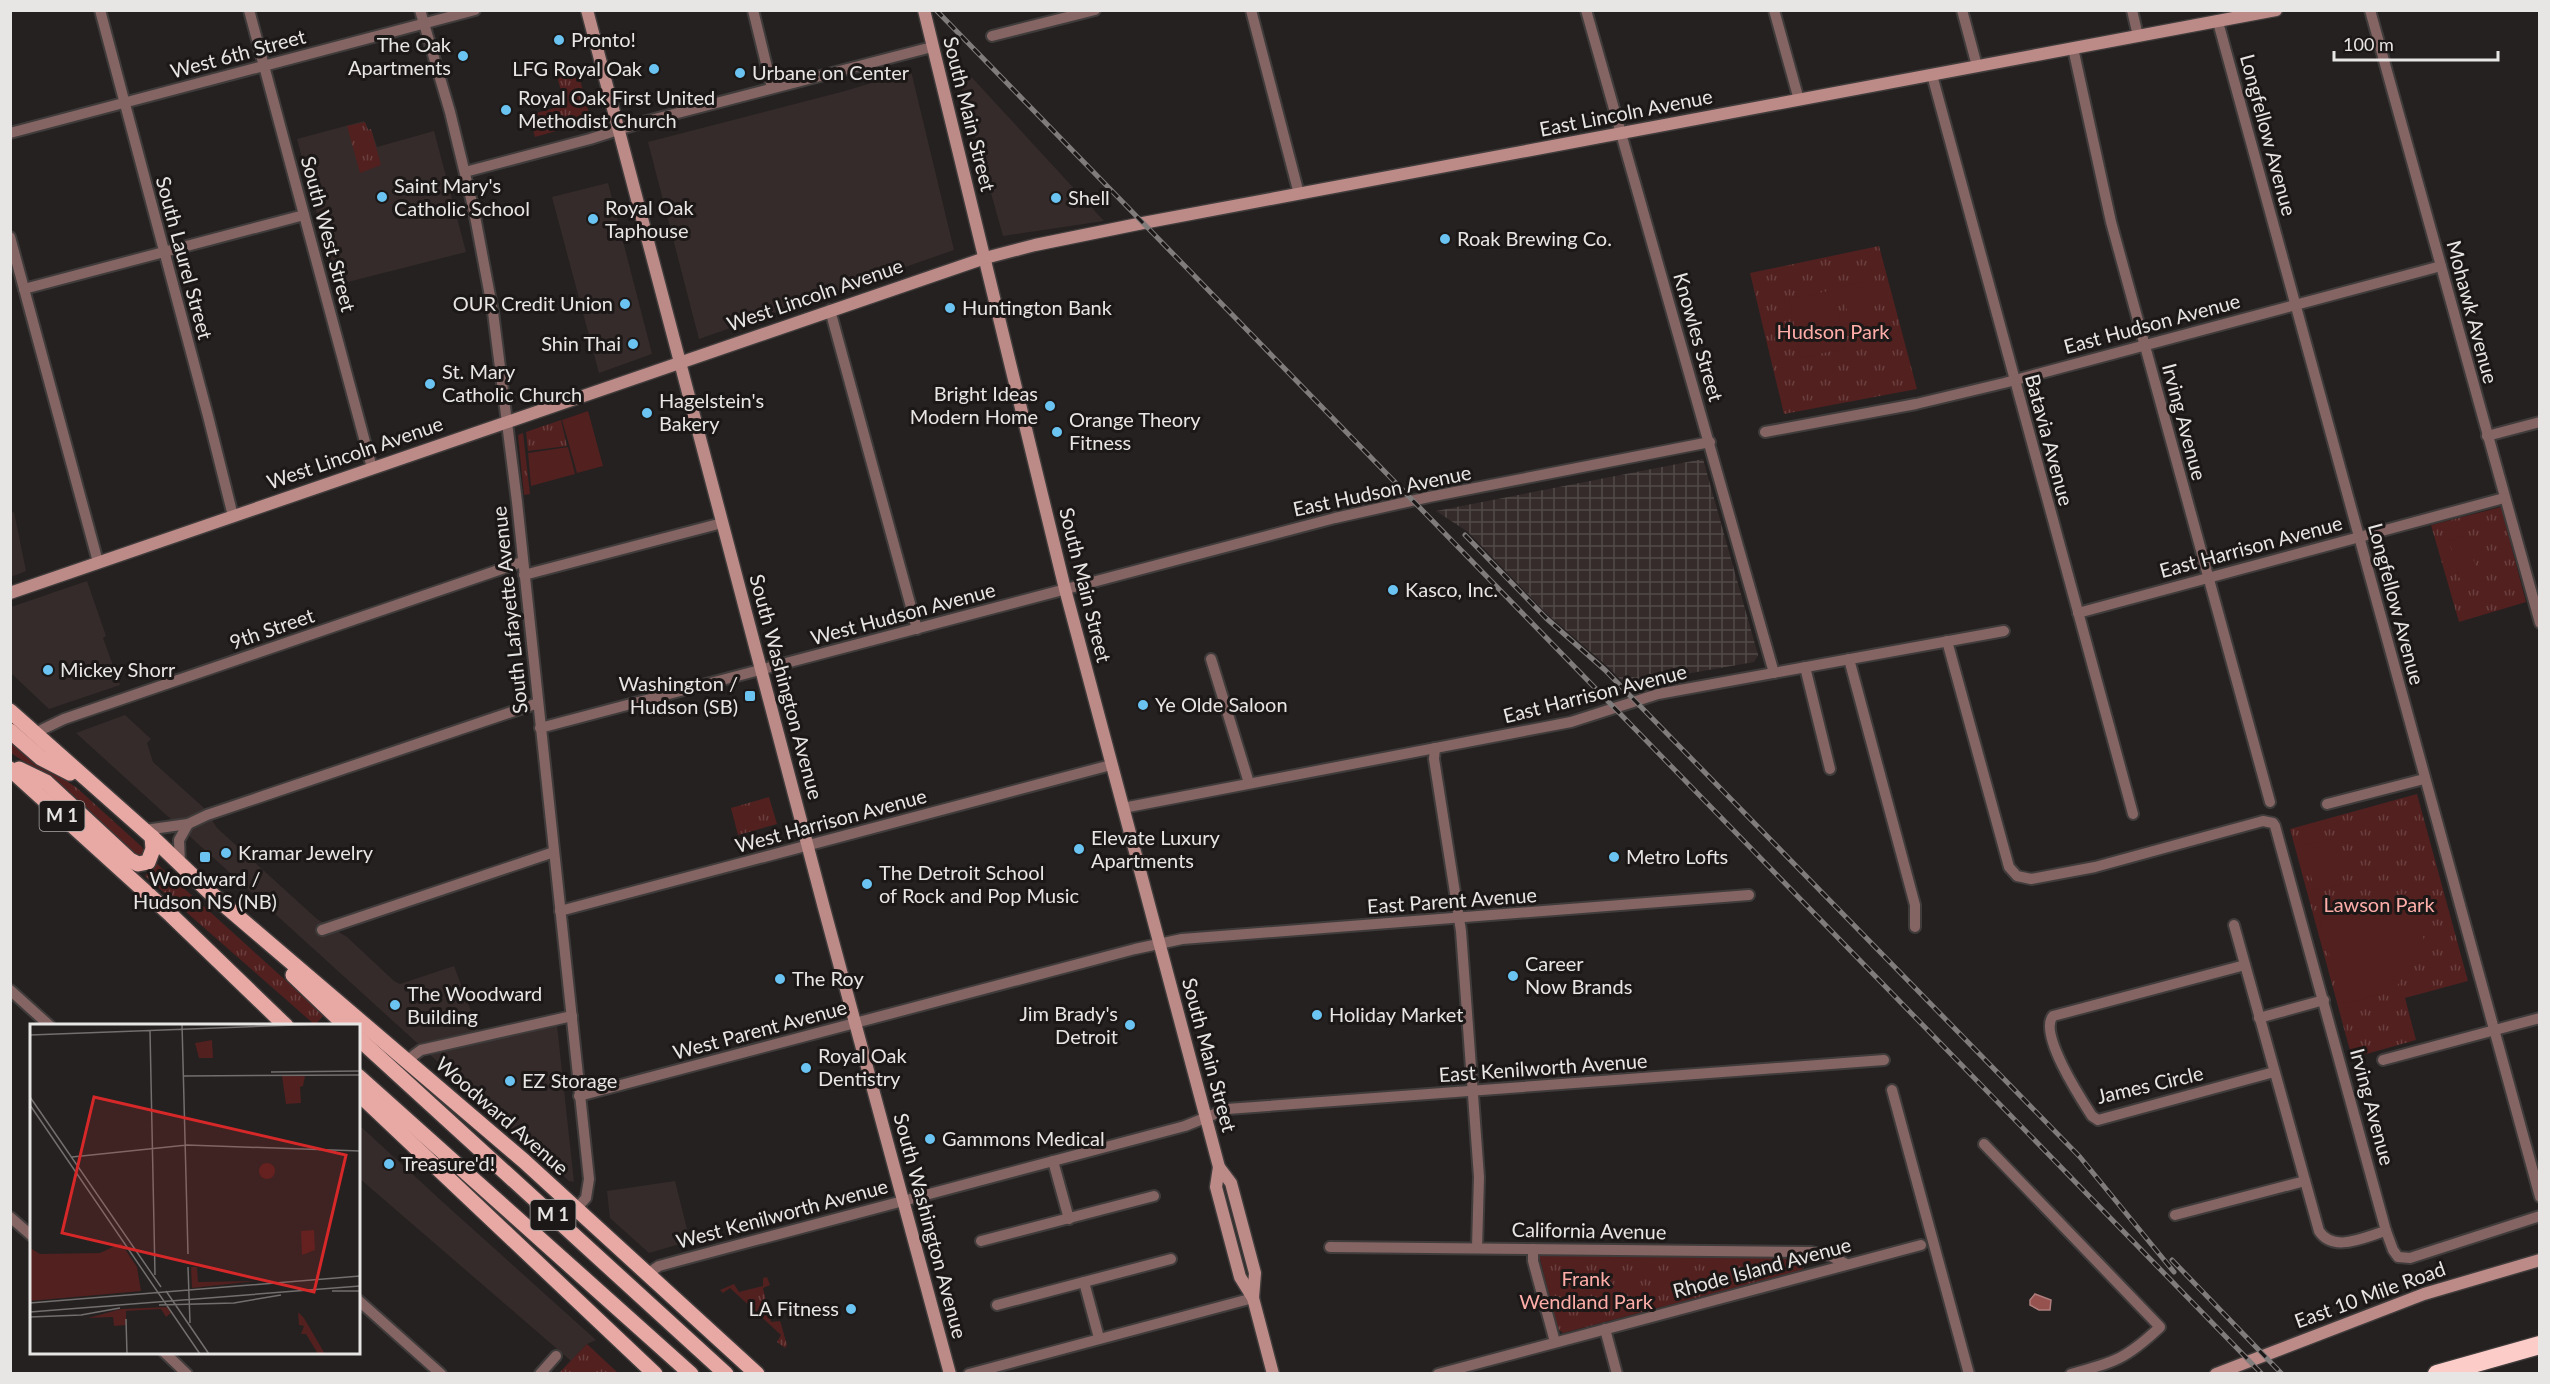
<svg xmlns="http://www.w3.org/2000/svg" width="2550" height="1384" viewBox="0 0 2550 1384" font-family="Lato,sans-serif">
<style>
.built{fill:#352b2a}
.industrial{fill:url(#industrial-grid)}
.grass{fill:url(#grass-tufts)}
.garden{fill:#51201f}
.water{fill:#96524f;stroke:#af7e7c;stroke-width:1.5}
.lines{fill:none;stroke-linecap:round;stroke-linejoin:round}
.street-casing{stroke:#403c3c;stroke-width:14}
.secondary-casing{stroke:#403c3c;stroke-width:15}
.primary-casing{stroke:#403c3c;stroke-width:18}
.highway-casing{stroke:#403c3c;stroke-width:21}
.street{stroke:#846563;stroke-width:10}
.secondary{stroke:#bc8a87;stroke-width:12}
.primary{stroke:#e8a8a3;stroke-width:15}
.highway{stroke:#fcccc8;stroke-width:18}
.rail-casing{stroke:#807c7c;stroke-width:5}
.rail{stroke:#1b1817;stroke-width:3;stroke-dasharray:9;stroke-linecap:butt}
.poi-dot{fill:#6ac3f1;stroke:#1b1817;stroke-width:2}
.labels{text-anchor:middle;stroke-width:6;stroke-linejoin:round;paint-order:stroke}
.shield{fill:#1b1817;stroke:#aaa8a7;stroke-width:1.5}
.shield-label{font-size:18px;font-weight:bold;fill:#e8e5e5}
.poi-label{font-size:20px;fill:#e8e5e5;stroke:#1b1817;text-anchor:start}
.street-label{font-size:20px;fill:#e8e5e5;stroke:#1b1817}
.park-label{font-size:20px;fill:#feada8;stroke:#1b1817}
.inset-road{fill:none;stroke:#736f6f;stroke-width:1.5}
.view{fill:#d62828;fill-opacity:0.15;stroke:#d62828;stroke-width:3}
.inset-edge{fill:none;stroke:#e8e5e5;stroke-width:3}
</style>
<defs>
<pattern id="industrial-grid" width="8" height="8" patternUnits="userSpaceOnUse" patternTransform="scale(1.5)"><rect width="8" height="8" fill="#352b2a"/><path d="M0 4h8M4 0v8" fill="none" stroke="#524a49"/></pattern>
<pattern id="grass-tufts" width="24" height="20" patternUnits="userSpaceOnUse" patternTransform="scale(1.5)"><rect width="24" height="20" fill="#51201f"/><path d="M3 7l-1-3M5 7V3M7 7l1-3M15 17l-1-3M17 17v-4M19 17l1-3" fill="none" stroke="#6a403f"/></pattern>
</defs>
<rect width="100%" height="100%" fill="#252121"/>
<g class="built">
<polygon points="965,70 1104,221 1003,236 957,71"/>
<polygon points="911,71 954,250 699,339 648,142 845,91"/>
<polygon points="364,121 368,130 371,129 377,147 434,131 466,252 336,285 297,139"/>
<polygon points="608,183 652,354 599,373 552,197"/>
<polygon points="14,512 26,571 11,577 10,513"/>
<polygon points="87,581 106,636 103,638 120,685 49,709 11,673 11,607"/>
<polygon points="125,715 151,739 147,743 153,762 204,808 217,828 317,919 347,937 394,981 400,984 454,966 482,1040 557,1025 574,1182 569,1181 76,733"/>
<polygon points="358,1124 446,1205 596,1340 587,1344 571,1361 359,1178"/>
<polygon points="675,1181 690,1241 649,1253 610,1218 607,1191"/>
</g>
<polygon class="industrial" points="1703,459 1758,655 1754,662 1646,681 1630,689 1608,667 1546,613 1468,532 1436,511"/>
<g class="grass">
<polygon points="577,68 589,113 588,122 535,137 529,115 565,105 556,73"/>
<polygon points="365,122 368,130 371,129 381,165 360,173 347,126"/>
<polygon points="1879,246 1917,389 1784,414 1750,273"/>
<polygon points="561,420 567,446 528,451 526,432"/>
<polygon points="523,433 530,494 524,495 518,435"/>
<polygon points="2501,507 2526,602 2459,622 2431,525"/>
<polygon points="10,735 48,769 77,788 142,847 144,852 142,857 137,859 37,770 11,753"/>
<polygon points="2417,794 2468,981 2405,998 2416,1040 2352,1058 2290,829"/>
<polygon points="769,797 777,824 738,835 731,808"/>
<polygon points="156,863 324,1015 315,1025 145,876"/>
<polygon points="1539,1255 1802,1257 1807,1262 1802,1270 1563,1333 1558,1329"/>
<polygon points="767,1277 770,1285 763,1288 771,1322 780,1321 781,1324 787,1345 785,1348 777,1342 781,1335 730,1288 723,1293 720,1290 734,1284 739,1292 763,1286 763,1278"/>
<polygon points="587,1344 618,1373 559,1373"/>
</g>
<g class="garden">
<polygon points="1867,281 1877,324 1852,330 1841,287"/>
<polygon points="1833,290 1846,348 1801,358 1789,299"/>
<polygon points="588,411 603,466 577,473 562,420"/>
<polygon points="568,447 575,474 531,486 528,453"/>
<polygon points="2467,536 2477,573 2459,578 2449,540"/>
<polygon points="2330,839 2342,884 2315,891 2303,846"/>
<polygon points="2413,892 2424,941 2394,991 2343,1004 2321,925 2328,911"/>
</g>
<polygon class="water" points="2035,1294 2051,1300 2050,1310 2039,1310 2030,1305 2030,1300"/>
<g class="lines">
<defs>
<g id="street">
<polyline points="100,10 208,416 233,516"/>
<polyline points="249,10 372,468"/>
<polyline points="420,10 450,112 474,211 493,312 517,502 589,1179 586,1198 576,1209"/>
<polyline points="753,10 772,88"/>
<polyline points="1251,10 1299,194"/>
<polyline points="1586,10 1774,673"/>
<polyline points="1774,10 1799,100"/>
<polyline points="1962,10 1977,66"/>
<polyline points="2132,10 2138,36"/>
<polyline points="2370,10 2540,623"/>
<polyline points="2218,22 2540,1197"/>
<polyline points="992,36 1095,10"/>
<polyline points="2073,48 2111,222 2270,802"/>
<polyline points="1932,75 2133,814"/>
<polyline points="10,133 475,10"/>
<polyline points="465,172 590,139 643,122 932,47"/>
<polyline points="10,237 98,562"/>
<polyline points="24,289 304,215"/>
<polyline points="830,310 917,629"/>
<polyline points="1765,432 1916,404 2004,383 2441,266"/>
<polyline points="2487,436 2540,422"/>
<polyline points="524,575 722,523"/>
<polyline points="2078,613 2504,498"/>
<polyline points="1947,641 2009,867 2017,876 2031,879 2095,867 2263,821 2273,823 2275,826 2386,1231 2393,1250 2398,1257 2410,1258 2540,1216"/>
<polyline points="1211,659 1249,783"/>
<polyline points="1849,659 1915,905 1915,927"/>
<polyline points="1805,667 1830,769"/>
<polyline points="540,728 1335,518 1429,497 1710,442"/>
<polyline points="35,733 64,719 522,562"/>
<polyline points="1435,748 1434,759 1461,931 1479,1177 1477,1248"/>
<polyline points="2327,804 2424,779"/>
<polyline points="1123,808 1571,722 1658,694 2004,631"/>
<polyline points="145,830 188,824 207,815 538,703"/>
<polyline points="180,864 179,840 188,824"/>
<polyline points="560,911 1111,765"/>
<path d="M2234 925 2319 1231C2334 1254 2366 1236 2386 1231"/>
<polyline points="322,930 554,852"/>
<path d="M2245 965 2053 1016C2038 1033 2081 1099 2092 1116L2098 1120 2274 1072"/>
<polyline points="10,990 50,1026"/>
<polyline points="2259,1018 2324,1000"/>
<polyline points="2383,1060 2540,1018"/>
<polyline points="406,1061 421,1050 572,1016"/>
<polyline points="1892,1090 1969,1374"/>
<polyline points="579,1096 1135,949 1182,939 1749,895"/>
<path d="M1984 1144 2160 1327C2126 1359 2115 1362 2071 1374"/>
<polyline points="1053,1161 1069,1219"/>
<polyline points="2175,1215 2305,1181"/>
<polyline points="10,1217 32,1236"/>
<polyline points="981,1241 1154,1196"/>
<polyline points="1330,1247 1811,1252 1831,1256 1846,1264"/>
<polyline points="1533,1249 1533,1261 1555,1342"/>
<polyline points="647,1274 659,1266 681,1260 1185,1126 1227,1109 1884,1060"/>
<polyline points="1084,1282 1099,1338"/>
<polyline points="358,1300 441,1374"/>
<polyline points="997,1305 1171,1259"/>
<polyline points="1605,1329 1617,1374"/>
<polyline points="164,1352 187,1374"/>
<polyline points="540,1374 556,1356"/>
<polyline points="969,1374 1253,1298"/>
<polyline points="1438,1374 1921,1245"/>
</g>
<g id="secondary">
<polyline points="587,10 824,908 950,1374"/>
<polyline points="924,10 1065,589 1219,1167 1231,1183 1255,1273 1253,1298"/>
<polyline points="10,593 985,258 1035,245 1143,223 2276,10"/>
<polyline points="1219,1167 1216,1187 1240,1277 1253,1298 1273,1374"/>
<polyline points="2216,1374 2424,1294 2540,1260"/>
</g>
<g id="primary">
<polyline points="10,711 152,837 221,903"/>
<polyline points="10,731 41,758 70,773"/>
<polyline points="10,769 171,915 286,1026"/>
<polyline points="19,769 46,782 130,860 138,864 148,862 153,849 152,837"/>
<polyline points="215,897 524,1161 757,1374"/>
<polyline points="293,975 346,1026"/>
<polyline points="358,1038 726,1374"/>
<polyline points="358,1076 691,1374"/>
<polyline points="358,1093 655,1374"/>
</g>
<polyline id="highway" points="2437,1374 2540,1345"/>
</defs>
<use href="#street" class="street-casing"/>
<use href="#secondary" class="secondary-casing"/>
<use href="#primary" class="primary-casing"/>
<use href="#highway" class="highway-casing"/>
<use href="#street" class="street"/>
<use href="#secondary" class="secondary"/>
<use href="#primary" class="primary"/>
<use href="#highway" class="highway"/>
<defs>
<g id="rail">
<polyline points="936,10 2262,1374"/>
<polyline points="1465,535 1546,618 1605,670 2080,1157 2174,1272"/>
<polyline points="2172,1260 2282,1374"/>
</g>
</defs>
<use href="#rail" class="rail-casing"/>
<use href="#rail" class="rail"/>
</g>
<g class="poi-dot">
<circle cx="559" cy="40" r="6"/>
<circle cx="463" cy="56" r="6"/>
<circle cx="654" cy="69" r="6"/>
<circle cx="740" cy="73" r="6"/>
<circle cx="506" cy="110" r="6"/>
<circle cx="382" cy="197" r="6"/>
<circle cx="1056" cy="198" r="6"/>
<circle cx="593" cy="219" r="6"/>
<circle cx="1445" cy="239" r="6"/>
<circle cx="625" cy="304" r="6"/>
<circle cx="950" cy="308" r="6"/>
<circle cx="633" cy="344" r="6"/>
<circle cx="430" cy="384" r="6"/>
<circle cx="1050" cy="406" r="6"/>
<circle cx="647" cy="413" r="6"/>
<circle cx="1057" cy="432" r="6"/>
<circle cx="1393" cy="590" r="6"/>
<circle cx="48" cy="670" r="6"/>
<rect x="744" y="690" width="12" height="12" rx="3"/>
<circle cx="1143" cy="705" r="6"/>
<circle cx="1079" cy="849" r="6"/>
<circle cx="226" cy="853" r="6"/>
<rect x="199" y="851" width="12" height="12" rx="3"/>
<circle cx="1614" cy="857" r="6"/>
<circle cx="867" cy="884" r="6"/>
<circle cx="1513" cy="976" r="6"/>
<circle cx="780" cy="979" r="6"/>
<circle cx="395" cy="1005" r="6"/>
<circle cx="1317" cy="1015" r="6"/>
<circle cx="1130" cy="1025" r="6"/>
<circle cx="806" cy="1068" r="6"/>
<circle cx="510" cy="1081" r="6"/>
<circle cx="930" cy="1139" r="6"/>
<circle cx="389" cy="1164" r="6"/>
<circle cx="851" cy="1309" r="6"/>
</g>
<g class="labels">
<g class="shield">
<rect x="39.5" y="801" width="45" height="30" rx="4.5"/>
<rect x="530.5" y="1200" width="45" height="30" rx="4.5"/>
</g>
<g class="shield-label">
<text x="62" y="822">M 1</text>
<text x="553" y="1221">M 1</text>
</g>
<g class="poi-label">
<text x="571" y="47">Pronto!</text>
<text x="451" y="52" text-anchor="end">The Oak<tspan x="451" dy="23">Apartments</tspan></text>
<text x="642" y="76" text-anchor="end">LFG Royal Oak</text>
<text x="752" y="80">Urbane on Center</text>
<text x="518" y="105">Royal Oak First United<tspan x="518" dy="23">Methodist Church</tspan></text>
<text x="394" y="193">Saint Mary's<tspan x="394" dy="23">Catholic School</tspan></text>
<text x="1068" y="205">Shell</text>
<text x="605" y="215">Royal Oak<tspan x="605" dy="23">Taphouse</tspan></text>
<text x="1457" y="246">Roak Brewing Co.</text>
<text x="613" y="311" text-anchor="end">OUR Credit Union</text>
<text x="962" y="315">Huntington Bank</text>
<text x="621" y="351" text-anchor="end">Shin Thai</text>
<text x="442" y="379">St. Mary<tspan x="442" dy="23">Catholic Church</tspan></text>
<text x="1038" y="401" text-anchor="end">Bright Ideas<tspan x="1038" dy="23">Modern Home</tspan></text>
<text x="659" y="408">Hagelstein's<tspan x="659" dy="23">Bakery</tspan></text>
<text x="1069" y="427">Orange Theory<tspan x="1069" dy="23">Fitness</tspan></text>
<text x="1405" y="597">Kasco, Inc.</text>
<text x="60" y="677">Mickey Shorr</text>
<text x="738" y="691" text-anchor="end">Washington /<tspan x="738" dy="23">Hudson (SB)</tspan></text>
<text x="1155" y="712">Ye Olde Saloon</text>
<text x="1091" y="845">Elevate Luxury<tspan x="1091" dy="23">Apartments</tspan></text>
<text x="238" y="860">Kramar Jewelry</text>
<text x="1626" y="864">Metro Lofts</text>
<text x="879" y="880">The Detroit School<tspan x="879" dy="23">of Rock and Pop Music</tspan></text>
<text x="205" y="886" text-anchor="middle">Woodward /<tspan x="205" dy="23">Hudson NS (NB)</tspan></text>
<text x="1525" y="971">Career<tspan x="1525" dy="23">Now Brands</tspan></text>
<text x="792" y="986">The Roy</text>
<text x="407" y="1001">The Woodward<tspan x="407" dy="23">Building</tspan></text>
<text x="1118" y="1021" text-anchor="end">Jim Brady's<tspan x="1118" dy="23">Detroit</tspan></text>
<text x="1329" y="1022">Holiday Market</text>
<text x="818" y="1063">Royal Oak<tspan x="818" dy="23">Dentistry</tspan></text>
<text x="522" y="1088">EZ Storage</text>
<text x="942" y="1146">Gammons Medical</text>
<text x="401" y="1171">Treasure'd!</text>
<text x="839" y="1316" text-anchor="end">LA Fitness</text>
</g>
<g class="street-label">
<text transform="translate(238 54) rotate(-15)" y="7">West 6th Street</text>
<text transform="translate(1626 113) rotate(-11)" y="7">East Lincoln Avenue</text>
<text transform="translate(969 114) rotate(76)" y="7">South Main Street</text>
<text transform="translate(2268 135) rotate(75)" y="7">Longfellow Avenue</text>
<text transform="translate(328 234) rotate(75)" y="7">South West Street</text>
<text transform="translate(184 258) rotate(75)" y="7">South Laurel Street</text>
<text transform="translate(815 295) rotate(-19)" y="7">West Lincoln Avenue</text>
<text transform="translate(2472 312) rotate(75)" y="7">Mohawk Avenue</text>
<text transform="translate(2152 324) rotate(-15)" y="7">East Hudson Avenue</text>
<text transform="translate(1698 337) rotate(74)" y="7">Knowles Street</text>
<text transform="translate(2184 422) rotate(75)" y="7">Irving Avenue</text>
<text transform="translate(2049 440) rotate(75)" y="7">Batavia Avenue</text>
<text transform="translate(355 453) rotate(-19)" y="7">West Lincoln Avenue</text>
<text transform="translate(1382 491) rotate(-12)" y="7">East Hudson Avenue</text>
<text transform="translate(2251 547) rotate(-15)" y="7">East Harrison Avenue</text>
<text transform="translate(1085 585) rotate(76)" y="7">South Main Street</text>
<text transform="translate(2396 604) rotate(75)" y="7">Longfellow Avenue</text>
<text transform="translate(510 610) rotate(-96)" y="7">South Lafayette Avenue</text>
<text transform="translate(903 614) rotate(-15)" y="7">West Hudson Avenue</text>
<text transform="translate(272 629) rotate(-19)" y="7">9th Street</text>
<text transform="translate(786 687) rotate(75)" y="7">South Washington Avenue</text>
<text transform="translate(1595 694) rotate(-14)" y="7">East Harrison Avenue</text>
<text transform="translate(831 821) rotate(-15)" y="7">West Harrison Avenue</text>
<text transform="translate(1452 901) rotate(-4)" y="7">East Parent Avenue</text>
<text transform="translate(760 1030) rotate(-15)" y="7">West Parent Avenue</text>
<text transform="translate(1209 1055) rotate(75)" y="7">South Main Street</text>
<text transform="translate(1543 1068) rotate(-4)" y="7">East Kenilworth Avenue</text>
<text transform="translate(2150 1085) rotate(-13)" y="7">James Circle</text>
<text transform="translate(2372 1107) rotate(75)" y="7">Irving Avenue</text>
<text transform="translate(502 1116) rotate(41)" y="7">Woodward Avenue</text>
<text transform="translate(782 1214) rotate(-15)" y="7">West Kenilworth Avenue</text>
<text transform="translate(930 1226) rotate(75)" y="7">South Washington Avenue</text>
<text transform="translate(1589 1231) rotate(1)" y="7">California Avenue</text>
<text transform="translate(1762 1268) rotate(-15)" y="7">Rhode Island Avenue</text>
<text transform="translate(2370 1295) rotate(-20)" y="7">East 10 Mile Road</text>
</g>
<g class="park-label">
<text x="1833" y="339">Hudson Park</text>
<text x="2379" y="912">Lawson Park</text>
<text x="1586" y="1286">Frank<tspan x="1586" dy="23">Wendland Park</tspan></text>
</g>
</g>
<g transform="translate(30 1024)">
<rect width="330" height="330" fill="#252121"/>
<path d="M182 16 183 34H169L165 19ZM252 52H275L273 62 270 63 271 79 256 80ZM229 147a8 8 0 1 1 16 0a8 8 0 1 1-16 0ZM284 206 285 226 272 231 271 207ZM91 219 107 243 111 267 0 277V224L10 230 70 229ZM161 243H167L168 258 226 257 162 264ZM137 283 141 289 136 293 131 285 96 287V301L84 302 83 293 58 294 91 285ZM268 288 274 294 295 330H288L276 310H271L274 302 269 301Z" fill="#51201f"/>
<path class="inset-road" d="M152 0 158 230M120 7 125 251M0 11 293 0M241 48 330 47M153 52 330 51M0 73 131 263M0 81 170 330M42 133 157 121 330 127M158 243 160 299M136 267 179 330M302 267H330M0 279 330 252M129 281 204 279 251 271M0 288 330 262M0 293 51 291 90 284M96 295 97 330"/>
<path class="view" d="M64 73 316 131 284 268 32 209Z"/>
<rect width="330" height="330" class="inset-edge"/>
</g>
<rect width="2550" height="1384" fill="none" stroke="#e8e5e5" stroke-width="24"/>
<path d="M2334 51v9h164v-9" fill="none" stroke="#e8e5e5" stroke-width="3"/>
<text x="2343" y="51" font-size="18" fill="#e8e5e5" stroke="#1b1817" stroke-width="4.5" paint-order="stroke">100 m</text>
</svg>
